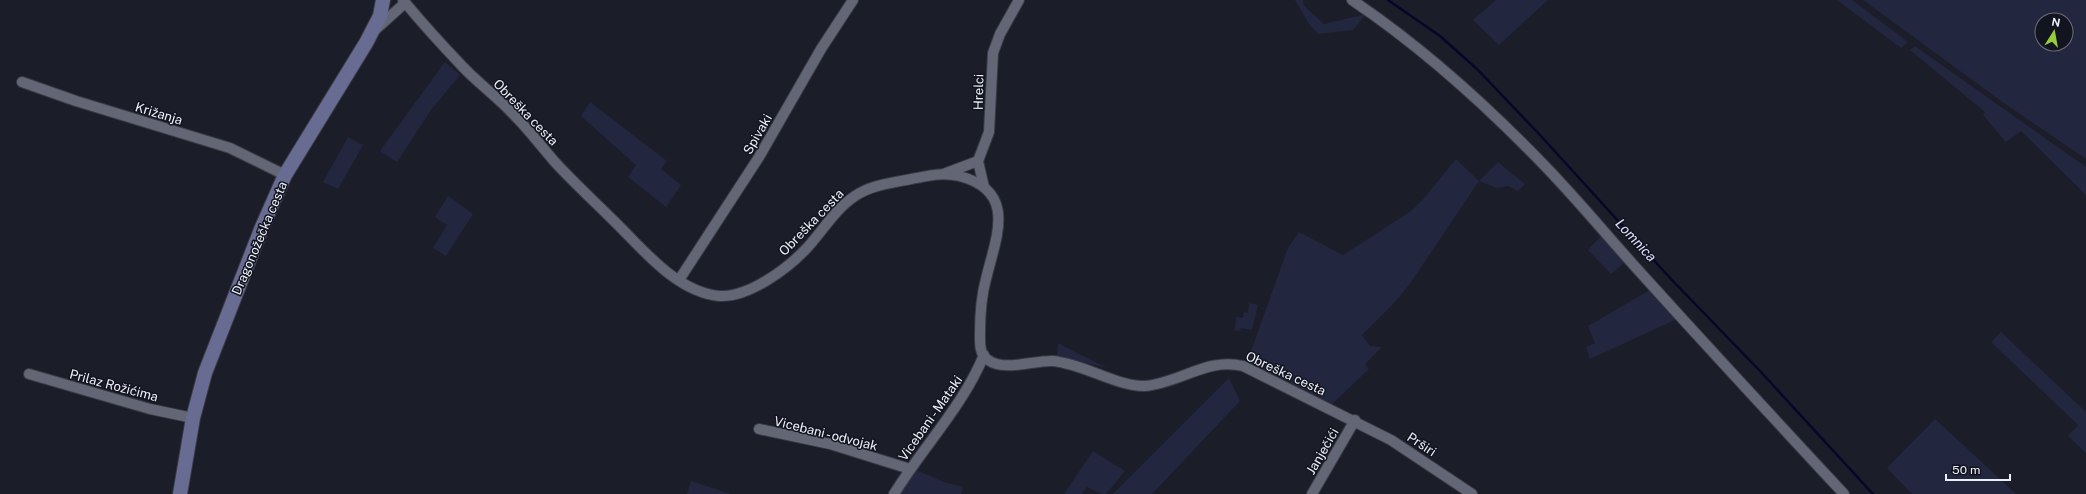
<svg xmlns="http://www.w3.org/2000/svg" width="2086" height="494" viewBox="0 0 2086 494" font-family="'Public Sans',sans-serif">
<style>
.green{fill:#23263f;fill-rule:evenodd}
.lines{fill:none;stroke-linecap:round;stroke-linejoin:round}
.stream{stroke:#080628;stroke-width:2.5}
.street-casing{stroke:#393a45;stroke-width:12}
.secondary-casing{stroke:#393a45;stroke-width:16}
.street{stroke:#636674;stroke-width:10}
.secondary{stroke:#686c92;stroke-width:14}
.labels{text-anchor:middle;stroke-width:3;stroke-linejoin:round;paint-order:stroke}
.street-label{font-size:13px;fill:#eef0f9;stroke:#12141f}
.water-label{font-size:14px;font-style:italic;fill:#dde1fe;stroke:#12141f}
</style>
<rect width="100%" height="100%" fill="#1b1d29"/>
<g class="green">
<polygon points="1295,0 1303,0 1304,6 1324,24 1366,14 1353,30 1318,34 1309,24"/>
<polygon points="1496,0 1548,0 1499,45 1473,20"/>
<polygon points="1837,0 1852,0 1908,42 1901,48"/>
<path d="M1863 0H2086V159L2001 101ZM2042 20H2066V44H2042Z"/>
<polygon points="1915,46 2086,167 2086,195 2021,131 2006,142 1983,115 1985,112 1910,50"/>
<polygon points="445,62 460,75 431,110 397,162 380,151"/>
<polygon points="590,102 667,161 661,169 681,185 666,207 628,177 636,165 581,116"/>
<polygon points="348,137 363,145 338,189 323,182"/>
<polygon points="1456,159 1479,181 1498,162 1525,184 1518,191 1508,186 1497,188 1479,181 1409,285 1395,302 1362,335 1370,346 1382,347 1365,364 1369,369 1332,404 1247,362 1288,248 1299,232 1343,255 1411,211 1425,197"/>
<polygon points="448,196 473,214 446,256 433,248 447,225 435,217"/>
<polygon points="1602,235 1626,261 1611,274 1588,250"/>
<polygon points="1650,290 1677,319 1590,359 1586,347 1595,343 1588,326"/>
<polygon points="1249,303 1258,305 1252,330 1241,328 1240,331 1235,330 1236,317 1243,318 1244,312 1248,313"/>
<polygon points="2001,332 2086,412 2086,453 2068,436 2078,425 1991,342"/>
<polygon points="1058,343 1107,368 1057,356"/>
<polygon points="1229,378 1240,401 1152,494 1113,494"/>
<polygon points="1935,419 2016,494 1912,494 1887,468"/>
<polygon points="1093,451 1125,471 1106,494 1102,494 1087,487 1082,494 1064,494"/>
<polygon points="914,469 944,482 963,487 961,494 898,494"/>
<polygon points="691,481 731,494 687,494"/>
</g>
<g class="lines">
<polyline class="stream" points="1388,0 1440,36 1477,69 1540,135 1670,278 1760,371 1873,494"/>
<defs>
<g id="street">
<path d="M403 0C422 23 442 45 463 67 479 84 499 98 515 116 529 130 541 146 554 161 573 182 594 201 614 221 642 248 676 292 719 296 748 298 787 269 806 249 822 232 835 209 855 196 871 185 892 183 911 179 928 176 942 172 959 176 1018 191 996 237 986 279 981 297 980 315 980 333 980 343 979 354 988 360 1005 372 1034 360 1053 361 1084 364 1118 387 1145 386 1180 383 1208 357 1243 366L1391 440 1472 494"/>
<path d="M1352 0C1422 47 1485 104 1543 164 1580 202 1613 243 1649 282 1713 353 1779 424 1844 494"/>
<polyline points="375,30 405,3"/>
<polyline points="22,82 76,101 230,148 285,175"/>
<polyline points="946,173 978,161"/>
<polyline points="984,187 978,161 989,132 993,53 1000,34 1019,0"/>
<polyline points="679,280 759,157 821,49 853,0"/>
<polyline points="29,374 150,409 193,418"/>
<polyline points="759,429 830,444 910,469"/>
<path d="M894 494C923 447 963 406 984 355"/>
<polyline points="1312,494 1355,420"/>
</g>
<polyline id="secondary" points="180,494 193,418 205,373 262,227 285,175 366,43 380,16 383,0"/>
</defs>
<use href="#street" class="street-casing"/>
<use href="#secondary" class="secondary-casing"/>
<use href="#street" class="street"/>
<use href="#secondary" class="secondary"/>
</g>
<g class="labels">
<g class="street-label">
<text transform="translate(978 92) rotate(-89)" y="5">Hrelci</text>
<text transform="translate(526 112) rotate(46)" y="5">Obreška cesta</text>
<text transform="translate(159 113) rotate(17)" y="5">Križanja</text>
<text transform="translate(757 134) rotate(-60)" y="5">Spivaki</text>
<text transform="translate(811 222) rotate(-46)" y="5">Obreška cesta</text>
<text transform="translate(259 238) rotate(-67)" y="5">Dragonožečka cesta</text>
<text transform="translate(1286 373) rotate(25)" y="5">Obreška cesta</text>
<text transform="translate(114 385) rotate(15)" y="5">Prilaz Rožićima</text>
<text transform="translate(930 418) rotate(-55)" y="5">Vicebani - Mataki</text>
<text transform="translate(826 433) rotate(14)" y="5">Vicebani - odvojak</text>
<text transform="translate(1422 444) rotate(33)" y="5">Prširi</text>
<text transform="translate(1322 451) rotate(-60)" y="5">Janječići</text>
</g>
<g class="water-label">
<text transform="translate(1636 240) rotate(47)" y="5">Lomnica</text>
</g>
</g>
<g transform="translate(2054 32) rotate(11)"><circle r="19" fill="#12141f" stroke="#6a6c76"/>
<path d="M0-3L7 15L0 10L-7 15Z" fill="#96cc3a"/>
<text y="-6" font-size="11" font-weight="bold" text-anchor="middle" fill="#eef0f9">N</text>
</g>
<path d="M1946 474v6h64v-6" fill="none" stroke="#eef0f9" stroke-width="2"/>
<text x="1952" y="474" font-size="12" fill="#eef0f9" stroke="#12141f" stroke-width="3" paint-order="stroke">50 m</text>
</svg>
